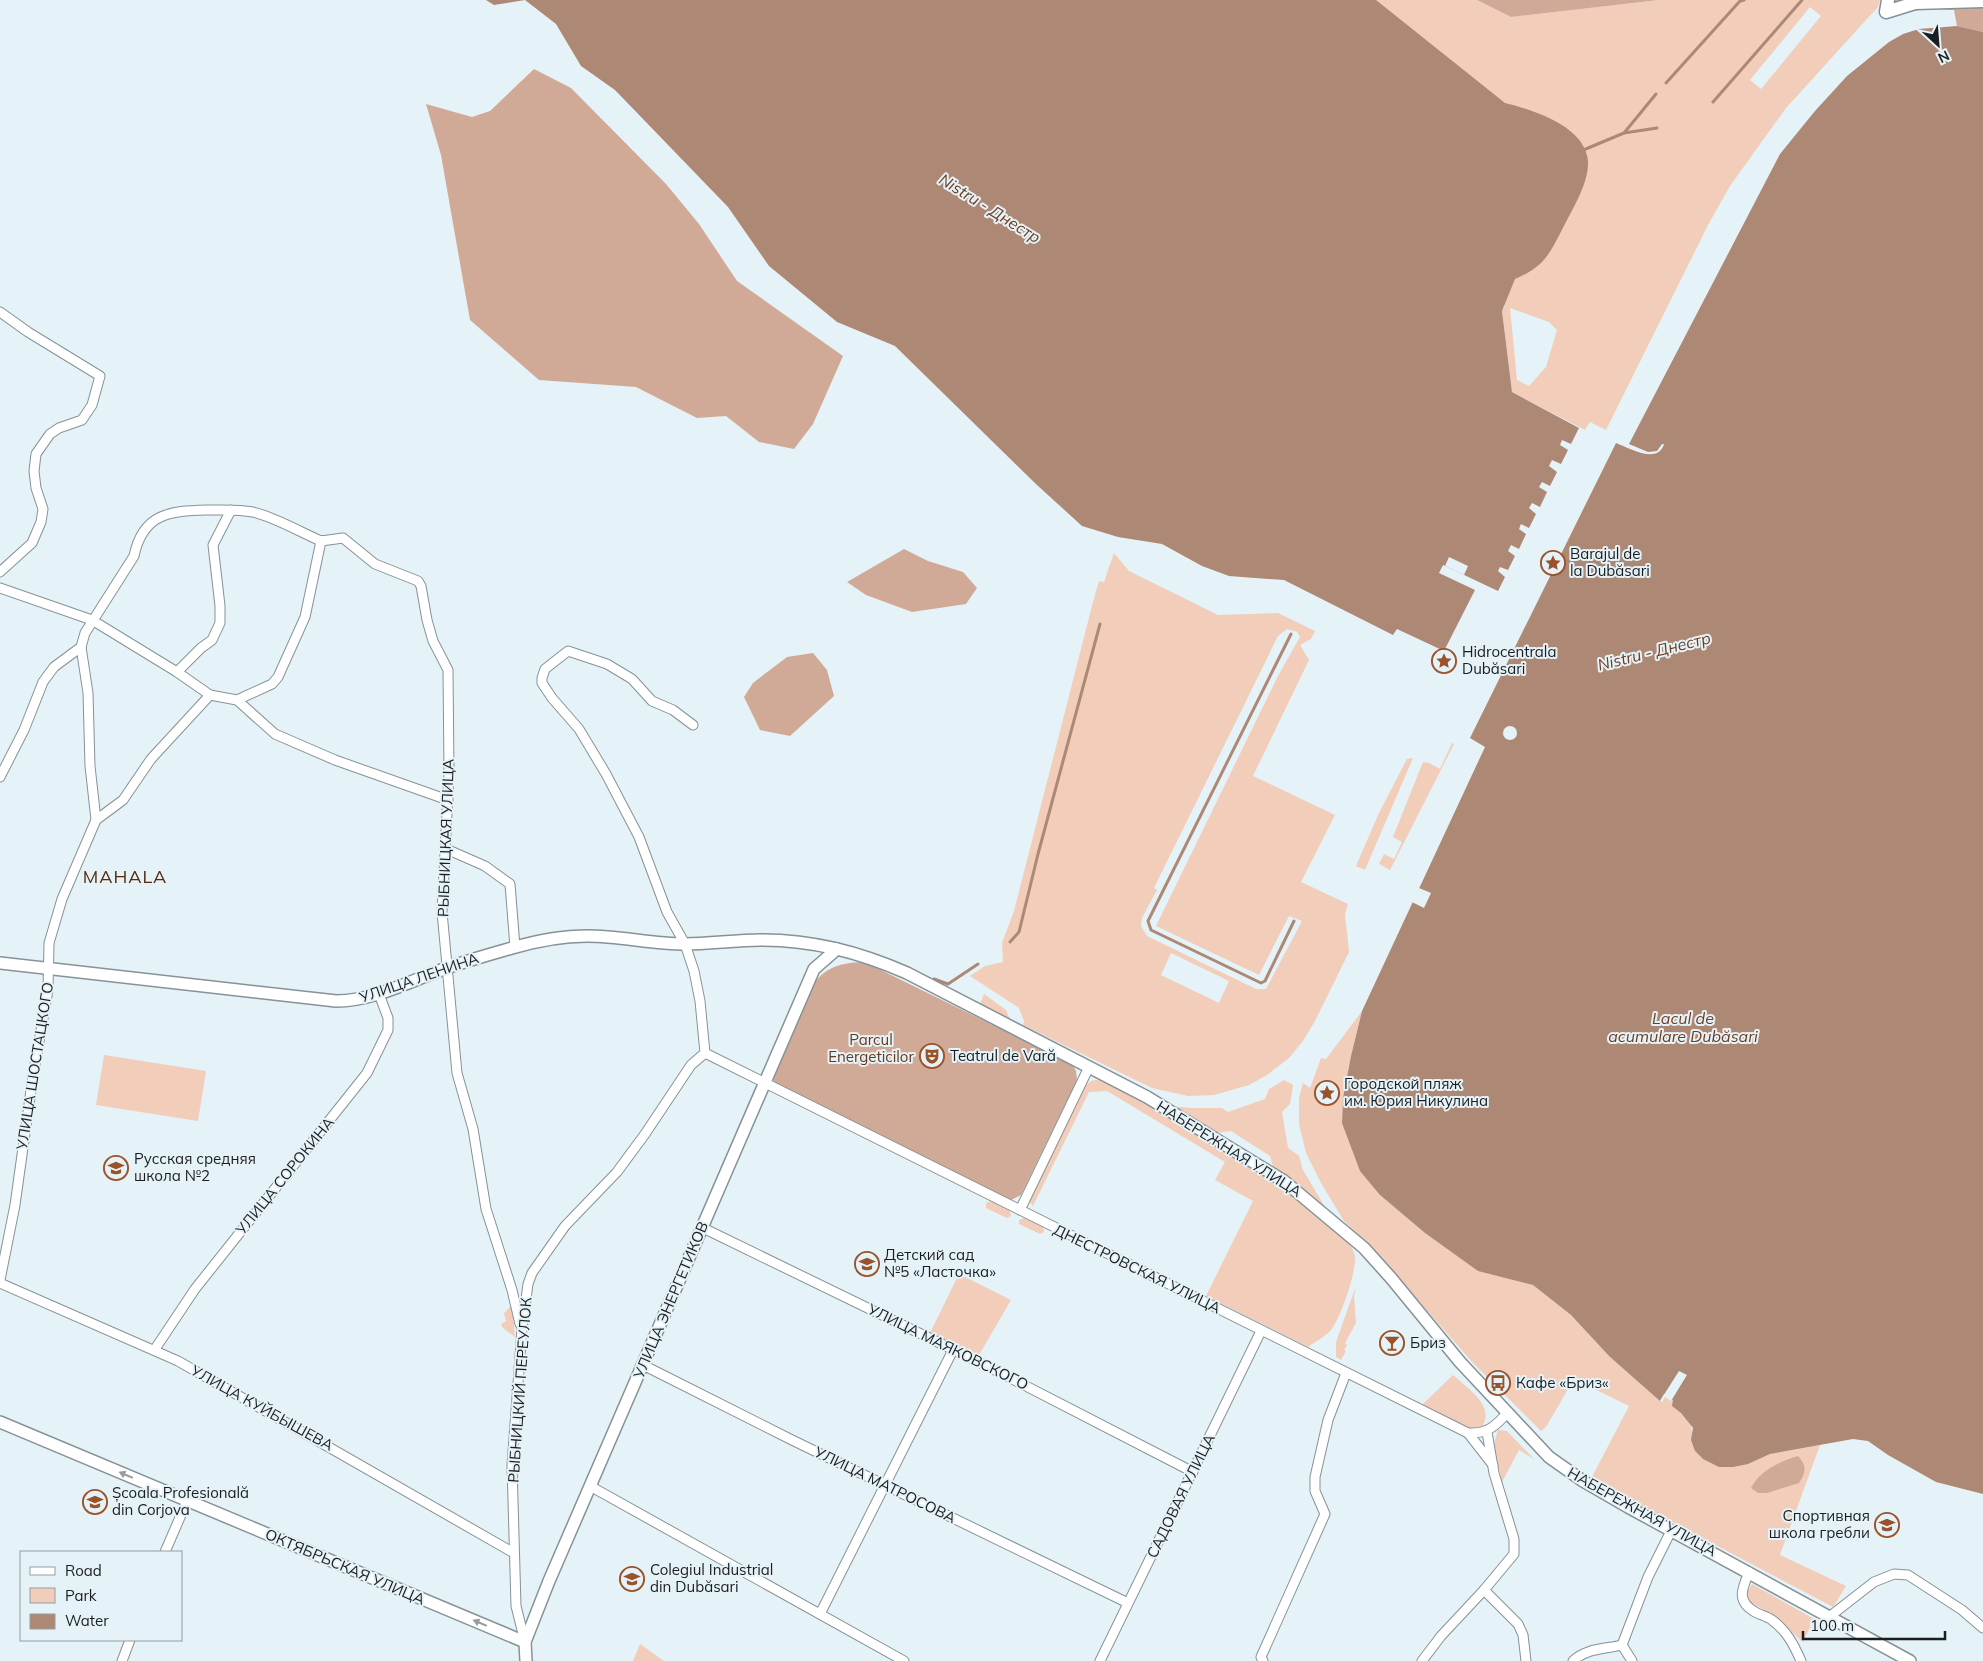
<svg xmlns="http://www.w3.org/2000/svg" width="1983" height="1661" viewBox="0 0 1983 1661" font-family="Mulish,sans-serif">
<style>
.green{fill:#f2cdba;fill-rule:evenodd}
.forest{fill:#d1aa97}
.water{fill:#ad8875}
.pier{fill:#e5f2f7}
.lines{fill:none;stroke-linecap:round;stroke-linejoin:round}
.stream{stroke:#ad8875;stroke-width:3}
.minor-casing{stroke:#869297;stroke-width:11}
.tertiary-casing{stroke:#869297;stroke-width:14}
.secondary-casing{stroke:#869297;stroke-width:15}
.minor{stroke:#fff;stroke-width:9}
.tertiary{stroke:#fff;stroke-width:11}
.secondary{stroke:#fff;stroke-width:12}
.oneway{fill:#989a9b}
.labels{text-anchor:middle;stroke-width:4;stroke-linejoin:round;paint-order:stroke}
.poi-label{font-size:15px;fill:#1a1e20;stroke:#e5f2f7;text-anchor:start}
.street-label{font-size:15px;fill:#1a1e20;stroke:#e5f2f7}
.park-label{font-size:15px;fill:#6a371a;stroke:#e5f2f7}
.water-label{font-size:16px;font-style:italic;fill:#6f3b1f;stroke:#e5f2f7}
.quarter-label{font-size:18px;letter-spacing:1px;fill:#59290d;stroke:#e5f2f7}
</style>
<rect width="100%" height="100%" fill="#e5f2f7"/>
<g class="green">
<path d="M848 0H1477L1511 17 1659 0H1880L1878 7 1866 20 1786 108 1730 186 1708 225 1606 430 1590 422 1585 430 1512 392 1502 310 1505 306ZM1810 7 1821 16 1761 89 1750 80ZM1510 308 1549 322 1557 330 1546 367 1529 386 1517 380Z"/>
<path d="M1114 553 1129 571 1218 615 1278 613 1315 631 1311 639 1300 645 1309 660 1253 776 1335 815 1301 882 1348 904 1345 914 1349 952 1315 1021 1303 1041 1289 1058 1267 1075 1249 1085 1214 1095 1188 1096 1152 1088 1023 1025 1024 1021 1019 1008 970 976 985 966 1003 962 1002 943 1014 911 1093 602 1099 581 1104 582ZM1287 629 1297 632 1300 637 1278 676 1156 926 1259 975 1289 916 1302 921 1266 989H1256L1147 936 1141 926 1142 918 1157 890 1154 888 1278 636ZM1171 953 1229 981 1219 1003 1161 975Z"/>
<polygon points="1452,743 1454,744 1390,870 1379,864 1384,854 1394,859 1402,842 1393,837 1423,762 1429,763 1440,769"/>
<polygon points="1413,758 1365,870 1356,866 1379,813 1407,759"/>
<polygon points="984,994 1006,1010 1010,1019 980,1004"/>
<path d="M1362 1011 1351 1056 1343 1098 1342 1122 1380 1195 1425 1233 1478 1270 1533 1285 1571 1315 1609 1356 1660 1400 1664 1394 1673 1400V1406C1692 1422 1693 1427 1695 1451L1703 1459 1748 1464 1770 1454 1820 1445 1780 1555 1846 1586 1833 1607 1591 1479 1629 1406 1574 1379 1546 1427 1541 1431 1474 1364 1373 1249 1344 1221 1321 1183 1306 1153 1299 1124V1098L1303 1083 1310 1088 1321 1058 1326 1059Z"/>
<polygon points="104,1055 206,1071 198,1121 96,1105"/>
<path d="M1100 1079 1106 1080C1184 1125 1266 1165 1332 1227 1340 1235 1353 1244 1355 1256 1357 1270 1340 1321 1330 1331 1324 1337 1315 1342 1308 1347L1206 1296 1253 1201 1215 1180 1225 1162 1107 1091 1089 1092 1033 1206 1029 1201 1085 1086 1091 1081Z"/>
<polygon points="1284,1080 1293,1085 1290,1104 1282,1112 1288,1148 1299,1156 1303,1170 1325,1207 1273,1167 1270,1156 1231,1131 1216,1133 1169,1106 1192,1108 1222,1108 1228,1112 1265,1099 1269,1089"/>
<polygon points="991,1201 1010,1211 1011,1216 1007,1218 986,1208 986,1203"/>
<polygon points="1024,1218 1043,1227 1044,1232 1040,1234 1019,1224 1019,1220"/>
<polygon points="959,1274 1011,1300 979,1355 930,1333"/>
<polygon points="1356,1286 1354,1296 1356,1323 1345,1343 1347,1345 1344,1350 1346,1351 1341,1360 1336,1357 1336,1342"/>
<polygon points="512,1305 515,1337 503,1328 501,1324 506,1321 504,1313"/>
<path d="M1453 1375C1467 1388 1496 1406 1482 1427 1460 1432 1440 1416 1421 1406Z"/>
<polygon points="1498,1430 1507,1431 1534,1459 1519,1450 1502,1482 1494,1444"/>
<polygon points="1752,1584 1814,1619 1803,1642 1772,1614 1748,1601 1748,1591"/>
<polygon points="640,1644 664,1661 633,1661"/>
</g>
<g class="forest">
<polygon points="1477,0 1659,0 1511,17"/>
<polygon points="1887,0 1983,0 1983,32 1957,26 1954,10 1926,9 1902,13"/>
<polygon points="534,69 571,88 666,184 699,224 737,281 843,356 813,424 794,449 759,442 726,416 697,418 636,387 539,380 470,320 441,155 426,104 472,117 490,111"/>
<polygon points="904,549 928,561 963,572 977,588 966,604 912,612 866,595 847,582"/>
<polygon points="813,653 827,670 834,696 790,736 760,730 744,697 753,683 787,657"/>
<path d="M863 962 883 971 1072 1064 1076 1071 1077 1080 1021 1195 1011 1200 775 1085 773 1078 814 983C827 966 842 963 863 962Z"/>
<path d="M1798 1456C1807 1466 1806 1472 1799 1483L1767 1493H1758L1751 1488C1759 1471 1781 1461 1798 1456Z"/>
</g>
<g class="water">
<path d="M486 0H1376L1505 103C1533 110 1585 126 1588 161 1589 181 1575 205 1566 222 1551 250 1547 266 1515 279L1502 311 1512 392 1579 428 1571 444 1562 440 1560 445 1568 450 1561 464 1552 460 1549 466 1557 472 1550 486 1542 482 1539 487 1547 492 1540 507 1532 503 1529 508 1536 514 1529 528 1521 524 1519 529 1526 534 1519 549 1511 545 1508 551 1515 556 1508 570 1500 567 1498 571 1505 577 1498 591 1443 565 1439 573 1475 590 1444 651 1397 629 1393 635 1284 580 1229 576 1202 566 1162 544 1118 537 1082 526 1037 485 895 346 837 322 769 266 728 207 615 90 581 66 556 24 525 0 494 5Z"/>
<path d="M1957 26 1983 32V1494L1936 1482 1888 1455 1868 1441 1853 1439 1770 1454 1748 1464 1733 1467H1719L1703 1459 1695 1451 1691 1440 1693 1428 1681 1413 1672 1406 1673 1400 1664 1394 1660 1401 1609 1356 1571 1315 1533 1285 1478 1271 1425 1233 1380 1195 1360 1171 1342 1123 1343 1098 1351 1056 1362 1011 1485 747 1470 738 1616 443C1629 448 1658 465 1664 444H1662L1657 451 1648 452 1629 444 1780 154 1815 111 1847 76 1889 42 1903 34 1919 29Z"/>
</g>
<g class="pier">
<polygon points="1449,557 1468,566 1464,575 1445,566"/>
<circle cx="1510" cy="733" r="7"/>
<polygon points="1419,888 1431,893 1424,908 1412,902 1414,899 1412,898 1414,891 1417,892"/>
<polygon points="1679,1371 1687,1375 1671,1401 1665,1397 1662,1402 1660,1401"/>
</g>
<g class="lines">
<g class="stream">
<polyline points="1666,83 1740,1 1744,0"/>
<polyline points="1713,102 1802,0"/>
<polyline points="1624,133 1657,128"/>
<polyline points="1581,151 1624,133 1656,94"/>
<polyline points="1291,634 1148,921 1151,930 1261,983 1265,981 1294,921"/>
<polyline points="1010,942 1019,932 1038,854 1100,624"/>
<polyline points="934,979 948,984 978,964"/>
</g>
<defs>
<g id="minor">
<polyline points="0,312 28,332 100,376 92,405 82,420 59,428 50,434 36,454 34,471 36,488 43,509 41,522 32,543 0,572"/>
<polyline points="321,541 343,538 375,564 418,581 421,586 427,620 433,641 448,670 449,773 442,912 457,1073 473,1129 486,1209 512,1290 520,1324"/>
<polyline points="0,588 92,620 177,672 210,695 237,700 275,734 335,760 448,800"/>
<polyline points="177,672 201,648 212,640 220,623 220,606 213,545 231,510"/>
<polyline points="237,700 272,684 278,677 305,617 321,541"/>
<polyline points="0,777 24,730 43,682 54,667 81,647"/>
<path d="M96 820 90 766 88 693 81 647 85 633 134 556C143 513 170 511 207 510 222 510 238 509 253 512 277 518 300 532 321 541"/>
<polyline points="444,848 485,866 510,884 515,947"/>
<path d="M705 1053 1468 1433C1487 1434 1496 1426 1508 1412"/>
<polyline points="1020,1210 1089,1067"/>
<polyline points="701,1227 989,1367 1193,1472"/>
<polyline points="0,1280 15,1205 33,1076 48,990 49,943 62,899 96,820 123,800 151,759 210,695"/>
<polyline points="0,1283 178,1361 514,1553"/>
<polyline points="155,1349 195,1289 367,1073 388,1030 388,1018 379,994"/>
<polyline points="643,1365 790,1439 1128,1603"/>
<polyline points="1468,1433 1493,1465"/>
<polyline points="590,1486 904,1661"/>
<polyline points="165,1552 187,1501"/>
<path d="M1749 1572C1742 1589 1736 1601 1755 1612 1760 1615 1767 1616 1772 1620 1787 1631 1794 1645 1801 1661"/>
<polyline points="1484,1590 1518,1624 1523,1635 1526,1661"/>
<polyline points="820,1614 953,1350"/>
<polyline points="1829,1617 1874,1582 1894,1574 1908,1575 1962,1610 1983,1628"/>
<polyline points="525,1642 516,1606 512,1465 522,1329 528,1284 532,1273 565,1226 617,1172 645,1134 691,1065 705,1053 700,1001 694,971 685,944 667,912 639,837 606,774 579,729 552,698 542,683 542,678 545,669 568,651 607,664 632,679 652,701 673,710 693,725"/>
<polyline points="1622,1645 1632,1661"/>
<polyline points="122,1661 130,1640"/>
<polyline points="1100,1661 1261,1331"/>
<polyline points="1263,1661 1261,1657 1325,1514 1315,1491 1315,1477 1328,1420 1346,1373"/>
<polyline points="1422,1661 1441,1636 1484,1590 1514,1554 1514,1539 1494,1473 1487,1432"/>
<path d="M1573 1661C1586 1648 1606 1649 1622 1645L1648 1577 1671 1531"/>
</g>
<g id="tertiary">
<path d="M0 963 336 1001C375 1001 411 980 447 968 469 960 491 954 512 948 536 941 563 936 587 936 620 936 652 944 685 944 710 944 735 940 761 940 813 940 859 952 907 973L1147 1097 1284 1181 1364 1248 1391 1278 1460 1362 1549 1457 1583 1481 1628 1507 1910 1661"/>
<polyline points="0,1422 525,1642"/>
<polyline points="526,1661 525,1642 549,1581 814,969 837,949"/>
</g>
<polyline id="secondary" points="1888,0 1886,12 1915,3 1983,1"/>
</defs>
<use href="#minor" class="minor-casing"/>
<use href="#tertiary" class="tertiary-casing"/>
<use href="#secondary" class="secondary-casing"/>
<use href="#minor" class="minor"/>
<use href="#tertiary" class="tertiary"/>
<use href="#secondary" class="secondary"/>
</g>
<defs><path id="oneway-solid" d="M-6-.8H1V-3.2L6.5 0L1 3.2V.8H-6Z" transform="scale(1.25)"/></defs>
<g class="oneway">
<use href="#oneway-solid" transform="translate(126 1475) rotate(-157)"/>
<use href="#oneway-solid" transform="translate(480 1623) rotate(-157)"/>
</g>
<defs>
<symbol id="sight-ring" viewBox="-11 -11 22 22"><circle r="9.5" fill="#e5f2f7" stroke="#99522a" stroke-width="1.5"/><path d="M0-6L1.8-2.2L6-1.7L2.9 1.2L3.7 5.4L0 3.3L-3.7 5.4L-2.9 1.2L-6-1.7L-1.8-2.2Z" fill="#99522a"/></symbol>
<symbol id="theatre-ring" viewBox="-11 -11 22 22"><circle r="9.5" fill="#e5f2f7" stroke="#99522a" stroke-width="1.5"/><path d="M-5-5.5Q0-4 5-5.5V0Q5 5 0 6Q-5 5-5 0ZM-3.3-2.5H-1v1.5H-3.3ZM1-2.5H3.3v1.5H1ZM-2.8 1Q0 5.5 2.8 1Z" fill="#99522a"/></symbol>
<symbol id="school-ring" viewBox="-11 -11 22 22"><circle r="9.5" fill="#e5f2f7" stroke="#99522a" stroke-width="1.5"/><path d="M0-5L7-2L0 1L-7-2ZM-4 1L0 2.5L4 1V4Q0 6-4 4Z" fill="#99522a"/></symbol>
<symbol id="bar-ring" viewBox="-11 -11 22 22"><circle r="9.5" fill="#e5f2f7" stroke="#99522a" stroke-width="1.5"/><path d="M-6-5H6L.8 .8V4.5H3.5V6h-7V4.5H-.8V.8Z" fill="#99522a"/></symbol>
<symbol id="bus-ring" viewBox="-11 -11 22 22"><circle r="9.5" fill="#e5f2f7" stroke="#99522a" stroke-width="1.5"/><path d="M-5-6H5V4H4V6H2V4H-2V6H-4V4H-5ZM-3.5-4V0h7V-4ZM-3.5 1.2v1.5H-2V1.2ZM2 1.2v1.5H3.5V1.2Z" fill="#99522a"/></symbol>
<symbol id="university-ring" viewBox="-11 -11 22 22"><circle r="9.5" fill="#e5f2f7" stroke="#99522a" stroke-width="1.5"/><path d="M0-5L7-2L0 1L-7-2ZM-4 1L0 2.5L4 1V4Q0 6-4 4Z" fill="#99522a"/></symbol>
</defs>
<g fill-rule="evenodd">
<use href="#sight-ring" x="1539" y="549" width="28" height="28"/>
<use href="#sight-ring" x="1430" y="647" width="28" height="28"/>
<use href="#theatre-ring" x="918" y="1042" width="28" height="28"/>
<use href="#sight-ring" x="1313" y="1079" width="28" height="28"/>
<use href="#school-ring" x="102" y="1154" width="28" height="28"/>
<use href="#school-ring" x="853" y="1250" width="28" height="28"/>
<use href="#bar-ring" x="1378" y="1329" width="28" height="28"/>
<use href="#bus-ring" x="1484" y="1369" width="28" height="28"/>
<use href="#university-ring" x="81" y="1488" width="28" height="28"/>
<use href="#school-ring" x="1873" y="1511" width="28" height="28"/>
<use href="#university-ring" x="618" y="1565" width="28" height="28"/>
</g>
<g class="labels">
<g class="poi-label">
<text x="1570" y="559">Barajul de<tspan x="1570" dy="17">la Dubăsari</tspan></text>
<text x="1462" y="657">Hidrocentrala<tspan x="1462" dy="17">Dubăsari</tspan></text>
<text x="950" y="1061">Teatrul de Vară</text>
<text x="1344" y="1089">Городской пляж<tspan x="1344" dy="17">им. Юрия Никулина</tspan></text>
<text x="134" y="1164">Русская средняя<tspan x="134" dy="17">школа №2</tspan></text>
<text x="884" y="1260">Детский сад<tspan x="884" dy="17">№5 «Ласточка»</tspan></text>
<text x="1410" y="1348">Бриз</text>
<text x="1516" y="1388">Кафе «Бриз«</text>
<text x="112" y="1498">Școala Profesională<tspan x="112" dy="17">din Corjova</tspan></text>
<text x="1870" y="1521" text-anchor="end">Спортивная<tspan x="1870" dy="17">школа гребли</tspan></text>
<text x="650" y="1575">Colegiul Industrial<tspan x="650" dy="17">din Dubăsari</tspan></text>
</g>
<g class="street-label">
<text transform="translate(446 838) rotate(-88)" y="5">РЫБНИЦКАЯ УЛИЦА</text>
<text transform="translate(419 978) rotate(-19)" y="5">УЛИЦА ЛЕНИНА</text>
<text transform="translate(35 1066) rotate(-81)" y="5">УЛИЦА ШОСТАЦКОГО</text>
<text transform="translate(1229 1149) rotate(32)" y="5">НАБЕРЕЖНАЯ УЛИЦА</text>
<text transform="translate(285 1176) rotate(-51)" y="5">УЛИЦА СОРОКИНА</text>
<text transform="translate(1137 1269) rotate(26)" y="5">ДНЕСТРОВСКАЯ УЛИЦА</text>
<text transform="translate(671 1300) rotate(-67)" y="5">УЛИЦА ЭНЕРГЕТИКОВ</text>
<text transform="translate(948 1347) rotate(26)" y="5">УЛИЦА МАЯКОВСКОГО</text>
<text transform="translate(520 1390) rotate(-86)" y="5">РЫБНИЦКИЙ ПЕРЕУЛОК</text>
<text transform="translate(262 1408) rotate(29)" y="5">УЛИЦА КУЙБЫШЕВА</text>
<text transform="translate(885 1485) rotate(26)" y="5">УЛИЦА МАТРОСОВА</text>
<text transform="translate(1181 1496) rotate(-64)" y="5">САДОВАЯ УЛИЦА</text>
<text transform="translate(1642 1512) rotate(29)" y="5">НАБЕРЕЖНАЯ УЛИЦА</text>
<text transform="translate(345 1567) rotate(23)" y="5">ОКТЯБРЬСКАЯ УЛИЦА</text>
</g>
<g class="park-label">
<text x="871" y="1045">Parcul<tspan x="871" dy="17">Energeticilor</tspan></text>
</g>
<g class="water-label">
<text transform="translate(990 208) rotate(32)" y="6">Nistru - Днестр</text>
<text transform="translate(1654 651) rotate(-14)" y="6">Nistru - Днестр</text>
<text x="1683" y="1024">Lacul de<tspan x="1683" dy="18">acumulare Dubăsari</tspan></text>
</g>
<g class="quarter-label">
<text x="125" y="883">MAHALA</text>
</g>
</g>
<rect x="20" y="1551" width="162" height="90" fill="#e5f2f7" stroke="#949da1"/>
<rect x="30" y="1567" width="25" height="8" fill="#ffffff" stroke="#949da1"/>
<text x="65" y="1576" font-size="15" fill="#1a1e20">Road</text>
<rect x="30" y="1588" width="25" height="15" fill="#f2cdba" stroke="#949da1"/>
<text x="65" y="1601" font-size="15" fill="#1a1e20">Park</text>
<rect x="30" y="1614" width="25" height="15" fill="#ad8875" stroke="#949da1"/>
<text x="65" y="1626" font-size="15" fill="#1a1e20">Water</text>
<g transform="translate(1938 45) rotate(154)" stroke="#e5f2f7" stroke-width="4" paint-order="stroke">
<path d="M0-4L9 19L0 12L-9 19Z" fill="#1a1e20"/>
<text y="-8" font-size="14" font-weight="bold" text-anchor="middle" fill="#1a1e20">N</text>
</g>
<path d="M1803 1631v8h142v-8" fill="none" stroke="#1a1e20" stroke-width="2.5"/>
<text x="1810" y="1631" font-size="15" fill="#1a1e20" stroke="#e5f2f7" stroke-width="4" paint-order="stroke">100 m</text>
</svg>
